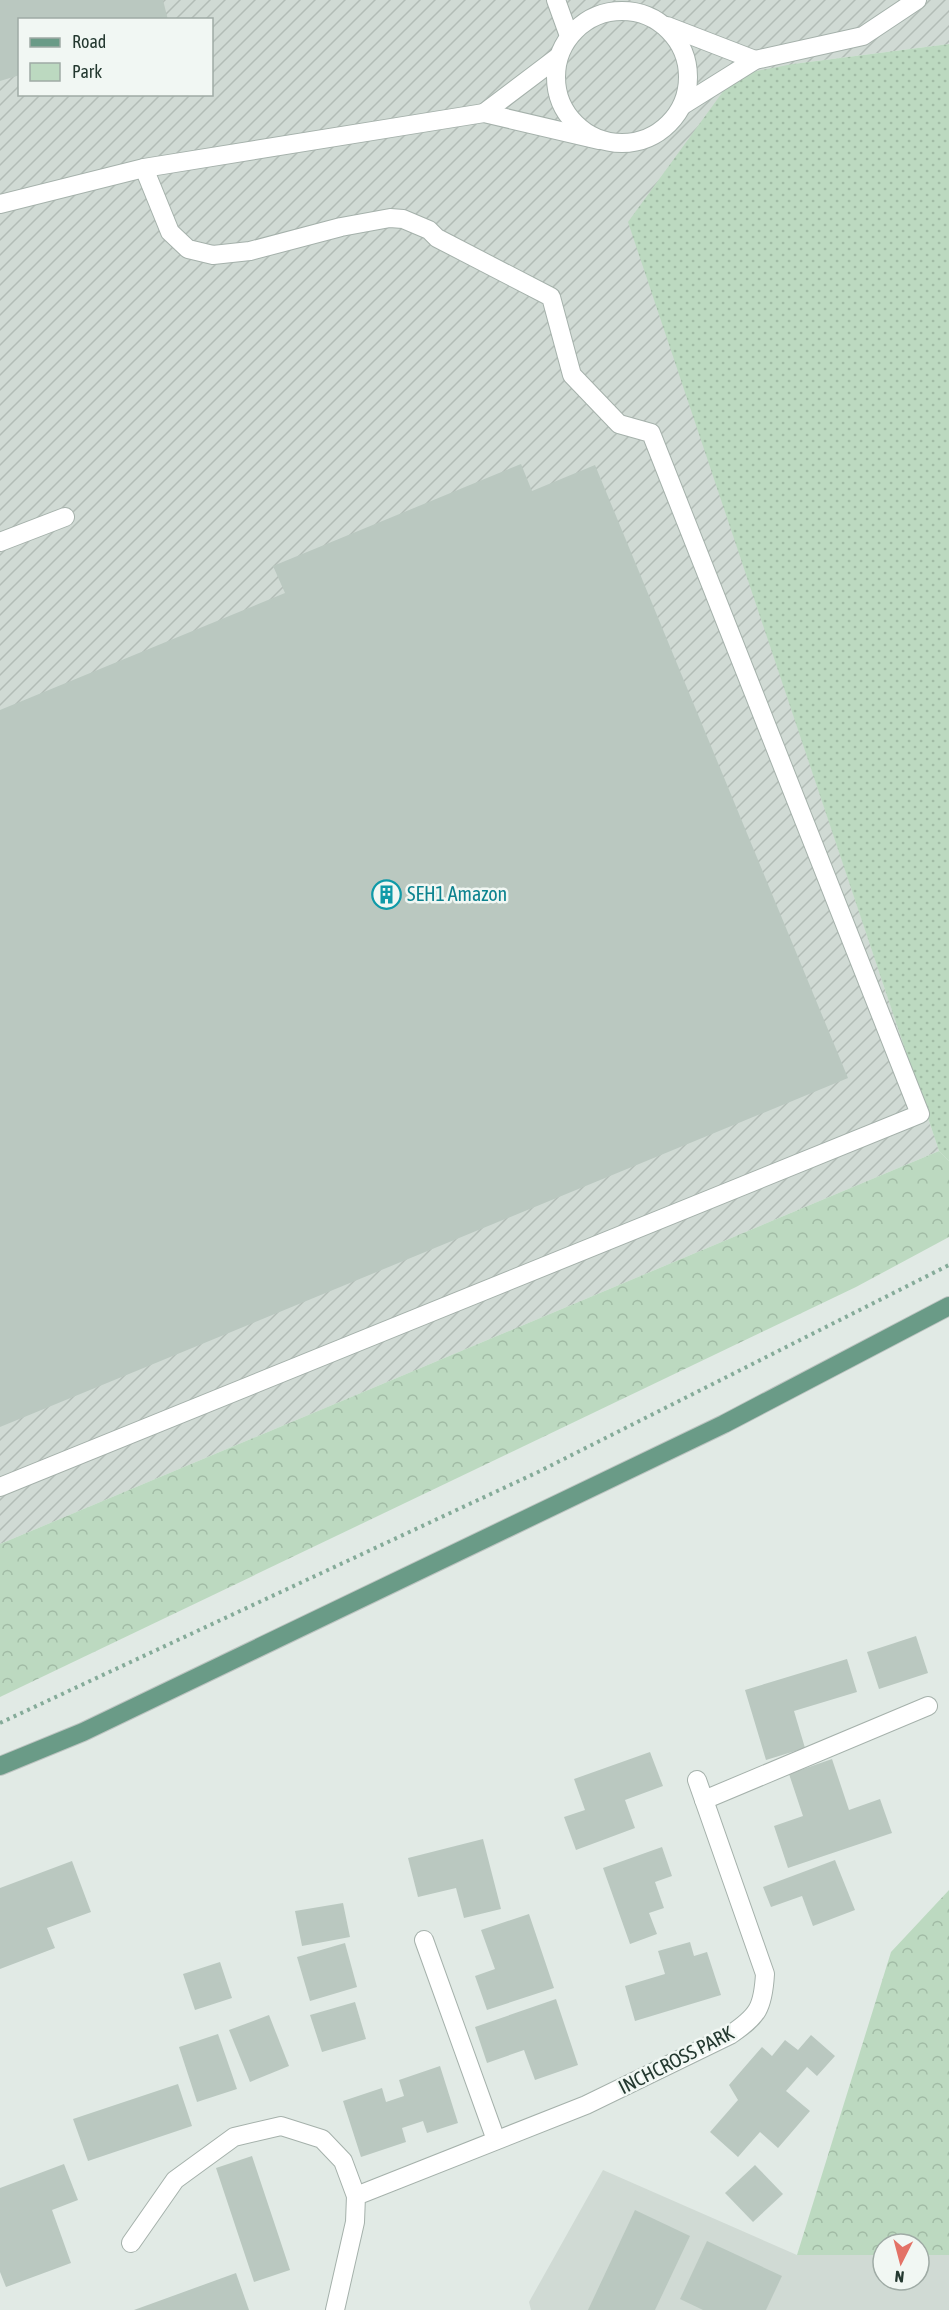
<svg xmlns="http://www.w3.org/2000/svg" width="949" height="2310" viewBox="0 0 949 2310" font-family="'Asap Condensed',sans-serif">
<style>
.built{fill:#d0dad4}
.industrial{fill:url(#industrial-furrows);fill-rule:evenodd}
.green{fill:url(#green-dots)}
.forest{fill:url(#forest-crowns)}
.building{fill:#bac8c0}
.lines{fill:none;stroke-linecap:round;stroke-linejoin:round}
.minor-casing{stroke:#a5b1ab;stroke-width:20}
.major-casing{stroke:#bdc4c1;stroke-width:20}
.path{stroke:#85ab99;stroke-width:4;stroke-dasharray:3 4.5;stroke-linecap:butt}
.minor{stroke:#fff;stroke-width:18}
.major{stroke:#6a9b87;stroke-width:18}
.labels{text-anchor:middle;stroke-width:5;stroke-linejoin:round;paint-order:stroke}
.culture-label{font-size:20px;fill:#0d838f;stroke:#f1f7f3;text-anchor:start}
.street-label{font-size:20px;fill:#243930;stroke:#f1f7f3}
</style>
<defs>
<pattern id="industrial-furrows" width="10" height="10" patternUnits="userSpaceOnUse" patternTransform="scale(1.5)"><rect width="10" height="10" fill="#d0dad4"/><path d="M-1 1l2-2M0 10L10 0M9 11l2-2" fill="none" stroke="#b2bcb6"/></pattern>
<pattern id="green-dots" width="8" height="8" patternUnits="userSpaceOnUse" patternTransform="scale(1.5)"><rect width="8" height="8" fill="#bcd9c0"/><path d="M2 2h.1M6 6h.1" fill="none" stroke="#a1bba5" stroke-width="1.8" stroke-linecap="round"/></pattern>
<pattern id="forest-crowns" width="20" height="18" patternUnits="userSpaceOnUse" patternTransform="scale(1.5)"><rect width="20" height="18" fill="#bcd9c0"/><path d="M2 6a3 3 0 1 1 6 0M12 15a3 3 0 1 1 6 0" fill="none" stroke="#a1bba5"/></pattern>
</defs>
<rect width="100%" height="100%" fill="#e1eae5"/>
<polygon class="built" points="603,2170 797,2255 883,2255 883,2280 919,2280 919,2255 949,2255 949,2310 531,2310 529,2302"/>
<path class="industrial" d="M0 0H949V44L793 64 629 222 939 1151 0 1544ZM20 20H212V94H20Z"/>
<polygon class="green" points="949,44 949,1161 939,1151 628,222 735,75 793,64"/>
<g class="forest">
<polygon points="939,1151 949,1161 949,1237 856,1287 0,1697 0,1544"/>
<polygon points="949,1890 949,2255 919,2255 919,2244 883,2244 883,2255 797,2255 891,1952"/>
</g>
<g class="building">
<polygon points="0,0 163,0 168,20 20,20 20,75 0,81"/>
<polygon points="521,464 532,491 595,465 848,1078 0,1427 0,710 285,593 273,566"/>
<polygon points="916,1636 928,1673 879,1689 867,1652"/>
<polygon points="847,1659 857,1692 794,1711 805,1748 766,1760 745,1690"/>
<polygon points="650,1752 663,1786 625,1800 635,1828 576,1850 564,1817 585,1810 574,1779"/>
<polygon points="832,1759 849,1810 880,1799 892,1833 788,1868 774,1826 803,1816 789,1774"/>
<polygon points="483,1839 501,1909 464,1918 456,1888 418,1897 408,1858"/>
<polygon points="662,1847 672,1876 655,1882 664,1908 649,1913 657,1934 630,1944 603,1868"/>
<polygon points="835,1860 855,1910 813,1926 802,1896 771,1907 763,1887"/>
<polygon points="72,1861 91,1912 47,1928 55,1948 0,1969 0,1888"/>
<polygon points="343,1903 350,1937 302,1946 295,1911"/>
<polygon points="529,1914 554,1988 487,2010 475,1976 495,1969 481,1930"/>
<polygon points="690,1942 694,1956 707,1952 721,1995 635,2021 625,1986 665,1974 658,1951"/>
<polygon points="345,1943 357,1987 310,2001 297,1957"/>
<polygon points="220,1962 232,1998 195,2010 183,1974"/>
<polygon points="556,1999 578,2065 535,2080 524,2050 487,2063 475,2027"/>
<polygon points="355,2002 366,2039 322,2052 310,2015"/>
<polygon points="269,2015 289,2066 250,2082 229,2030"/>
<polygon points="218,2034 237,2089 197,2102 179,2047"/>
<polygon points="811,2035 835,2056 817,2076 807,2067 786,2091 810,2111 778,2148 760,2132 738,2157 710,2132 738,2100 729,2085 762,2047 772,2056 785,2040 798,2050"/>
<polygon points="440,2066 458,2123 427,2133 423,2121 402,2128 406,2142 361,2157 343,2101 382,2088 386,2102 404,2096 399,2080"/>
<polygon points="178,2084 192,2126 88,2161 73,2119"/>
<polygon points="252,2156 290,2270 254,2282 216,2168"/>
<polygon points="64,2164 78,2200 52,2210 71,2263 6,2287 0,2272 0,2188"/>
<polygon points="755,2165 783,2194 753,2222 725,2193"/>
<polygon points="635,2210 690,2236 655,2310 588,2310"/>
<polygon points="707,2241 782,2276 766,2310 703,2310 680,2299"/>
<polygon points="236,2273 249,2310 134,2310"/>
</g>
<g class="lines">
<defs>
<g id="minor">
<polyline points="556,0 569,36"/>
<circle cx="622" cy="77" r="66"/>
<polyline points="667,26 755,60"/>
<polyline points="683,105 755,60 863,36 917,0"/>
<polyline points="484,113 558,57"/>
<polyline points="0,204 144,168 484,113 599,140"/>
<polyline points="0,542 65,517"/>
<polyline points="0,1487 920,1114 651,433 619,424 572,375 551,297 437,238 429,230 403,219 390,218 341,227 250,251 213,255 188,249 170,232 144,168"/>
<polyline points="704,1800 928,1706"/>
<polyline points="424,1940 496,2140"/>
<polyline points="131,2243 175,2180 234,2137 281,2126 322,2139 343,2161 356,2196"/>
<path d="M335 2310 355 2222 356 2196 586 2105 730 2035C758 2016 763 2008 765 1974L697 1780"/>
</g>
<polyline id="major" points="0,1766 83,1732 724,1424 949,1306"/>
</defs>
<use href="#minor" class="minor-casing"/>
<use href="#major" class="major-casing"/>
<polyline class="path" points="0,1723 538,1472 949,1265"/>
<use href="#minor" class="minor"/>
<use href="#major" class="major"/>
</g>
<defs>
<symbol id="building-ring" viewBox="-11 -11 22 22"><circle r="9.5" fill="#f1f7f3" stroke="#0f9aa8" stroke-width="1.5"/><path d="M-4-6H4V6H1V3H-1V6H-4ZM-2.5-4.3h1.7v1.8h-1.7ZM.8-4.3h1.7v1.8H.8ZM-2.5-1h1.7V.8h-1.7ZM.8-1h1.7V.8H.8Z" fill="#0f9aa8"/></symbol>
</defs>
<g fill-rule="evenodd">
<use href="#building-ring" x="370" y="878" width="33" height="33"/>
</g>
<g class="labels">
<g class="culture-label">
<text x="407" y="901">SEH1 Amazon</text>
</g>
<g class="street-label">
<text transform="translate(676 2060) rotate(-27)" y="7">INCHCROSS PARK</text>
</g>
</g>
<rect x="18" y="18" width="195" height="78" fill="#f1f7f3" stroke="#9faba5" stroke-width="1.5"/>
<rect x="30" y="38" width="30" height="9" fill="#6a9b87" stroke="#9faba5" stroke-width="1.5"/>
<text x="72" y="48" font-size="18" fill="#243930">Road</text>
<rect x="30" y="63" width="30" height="18" fill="#bcd9c0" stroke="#9faba5" stroke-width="1.5"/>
<text x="72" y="78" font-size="18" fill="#243930">Park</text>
<g transform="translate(901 2262) rotate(186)"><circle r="28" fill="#f1f7f3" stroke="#9faba5" stroke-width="1.5"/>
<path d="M0-4.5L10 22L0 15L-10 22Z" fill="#e37266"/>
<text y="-9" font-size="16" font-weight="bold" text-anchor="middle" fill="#243930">N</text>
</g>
</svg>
